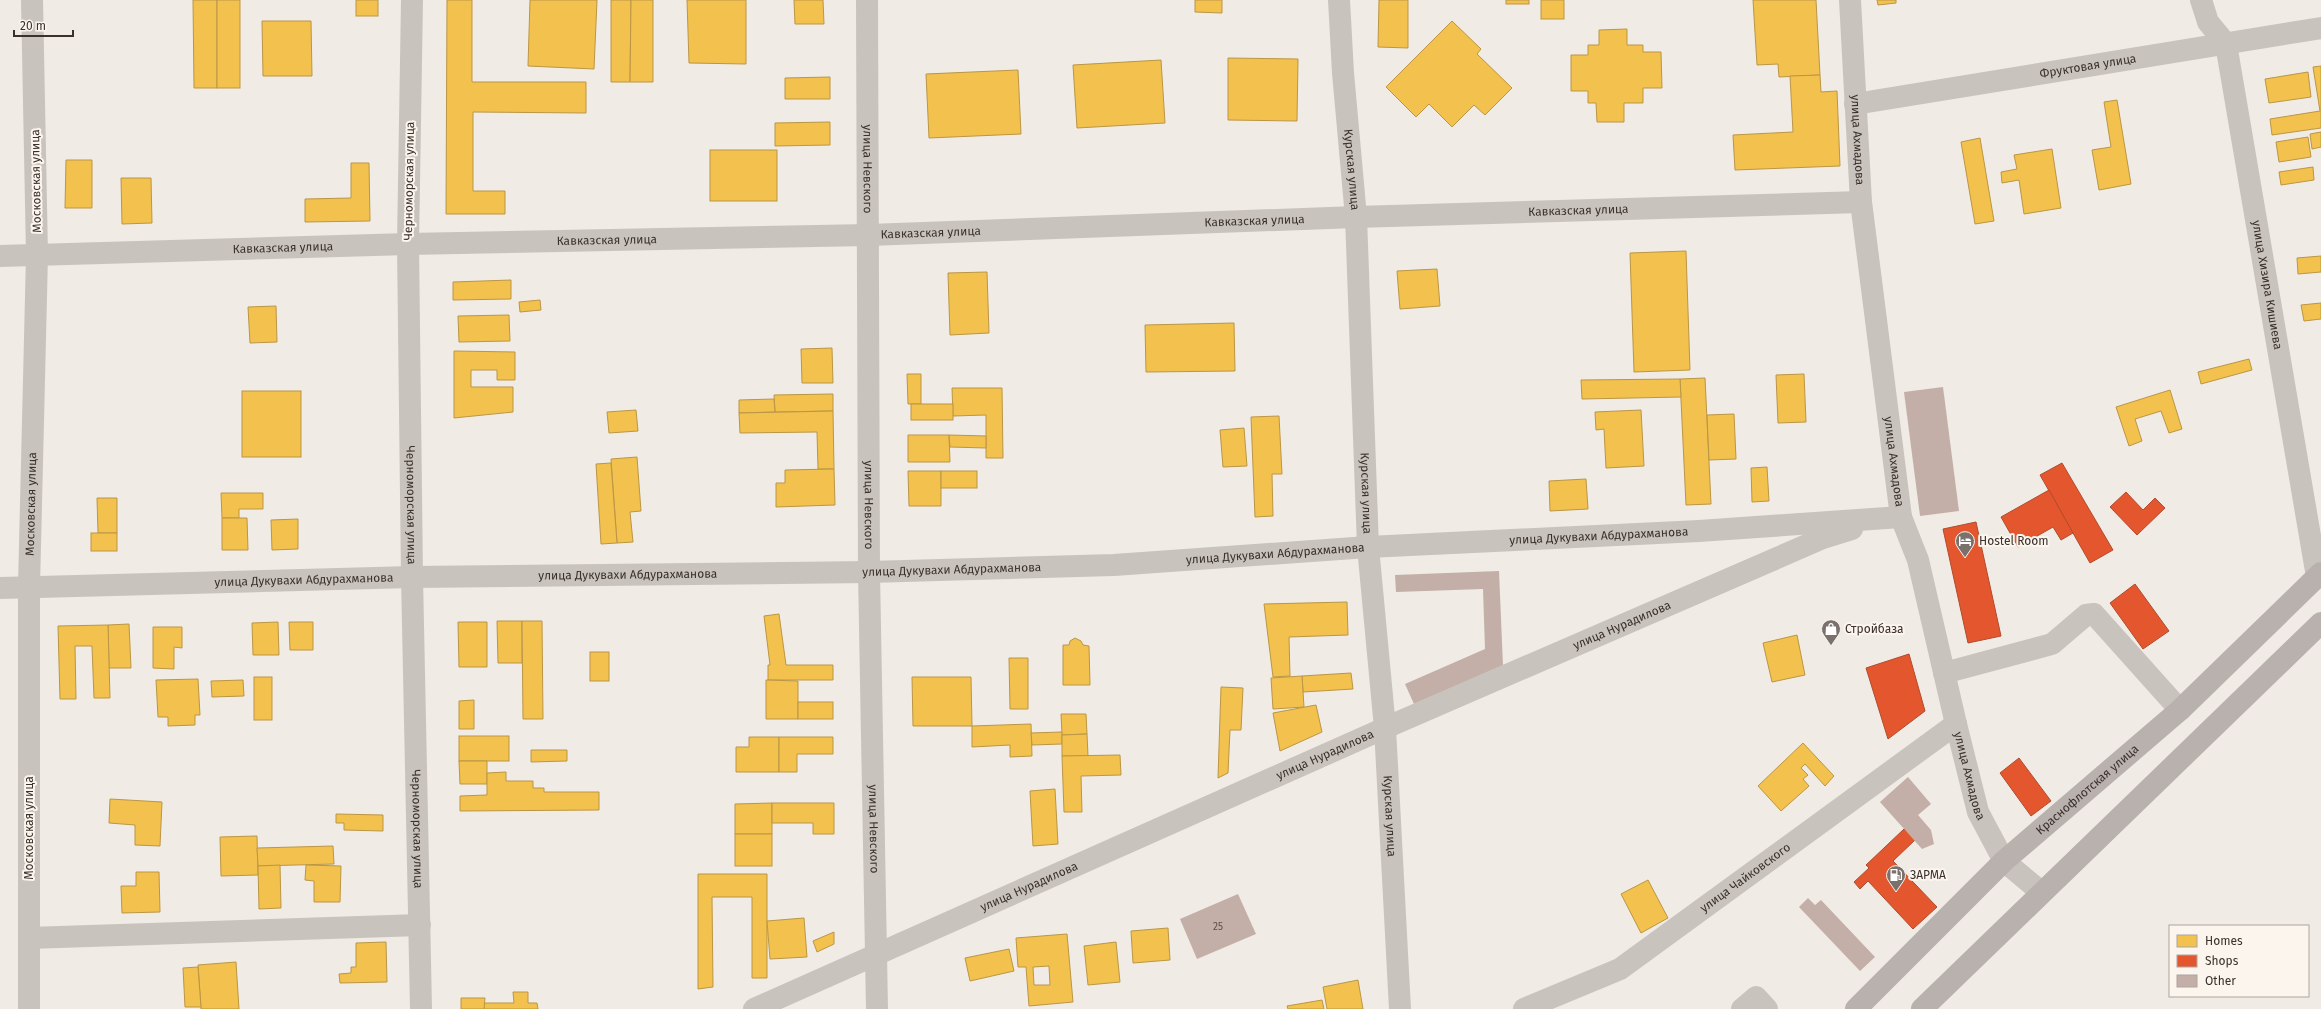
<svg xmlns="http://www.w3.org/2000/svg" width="2321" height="1009" viewBox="0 0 2321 1009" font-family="'Fira Sans',sans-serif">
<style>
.homes{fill:#f2c14e;stroke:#bb9644;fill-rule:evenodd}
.shops{fill:#e4572e;stroke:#b14b2d}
.building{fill:#c3afa7}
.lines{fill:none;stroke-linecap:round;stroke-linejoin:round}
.minor{stroke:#c9c3be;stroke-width:22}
.major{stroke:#b8b1ad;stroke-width:22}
.labels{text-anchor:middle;stroke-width:4;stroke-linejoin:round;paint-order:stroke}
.number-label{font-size:10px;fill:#5d504a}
.street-label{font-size:12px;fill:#3b302b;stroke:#fbf5ee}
.poi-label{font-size:12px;fill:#3b302b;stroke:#fbf5ee;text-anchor:start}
</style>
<rect width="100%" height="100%" fill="#f0ebe5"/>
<g class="homes">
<polygon points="193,0 217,0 217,88 194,88"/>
<rect x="217" y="0" width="23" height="88"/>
<rect x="356" y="0" width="22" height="16"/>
<polygon points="447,0 472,0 472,82 586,82 586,113 473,112 473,191 505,191 505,214 446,214"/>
<polygon points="530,0 597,0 594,69 528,66"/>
<polygon points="611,0 631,0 630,82 611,82"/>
<polygon points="631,0 653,0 653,82 630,82"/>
<polygon points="687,0 746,0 746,64 689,63"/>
<polygon points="794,0 823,0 824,24 795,24"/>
<polygon points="1195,0 1222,0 1222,13 1195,12"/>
<polygon points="1379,0 1408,0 1408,48 1378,47"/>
<rect x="1506" y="0" width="23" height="4"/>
<rect x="1541" y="0" width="23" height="19"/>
<polygon points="1753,0 1816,0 1820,75 1779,77 1778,64 1757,65"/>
<polygon points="1877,0 1896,0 1896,3 1878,5"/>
<polygon points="262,21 311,21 312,76 263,76"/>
<polygon points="1452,21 1481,49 1477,54 1512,88 1485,115 1474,105 1452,127 1429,104 1416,117 1386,87"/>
<polygon points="1627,29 1627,45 1643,45 1643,52 1661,52 1662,88 1643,88 1643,103 1624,103 1624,122 1597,122 1596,103 1588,103 1588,91 1571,91 1571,55 1588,55 1588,45 1599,45 1599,30"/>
<polygon points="1228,58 1298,59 1297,121 1228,120"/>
<polygon points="1161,60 1165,123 1077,128 1073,65"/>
<polygon points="2321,66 2321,128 2272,135 2270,119 2320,111 2313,67"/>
<polygon points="1018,70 1021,134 929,138 926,74"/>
<polygon points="2308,72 2311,97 2269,103 2265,79"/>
<polygon points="1820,75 1821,92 1837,91 1840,166 1735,170 1733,135 1793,132 1790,76"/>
<polygon points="830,77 830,99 785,99 785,78"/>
<polygon points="2117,100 2131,184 2099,190 2092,150 2111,147 2104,102"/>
<polygon points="830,122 830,145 775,146 775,123"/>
<polygon points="2321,132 2321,147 2312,149 2310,134"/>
<polygon points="2308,137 2311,157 2279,162 2276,142"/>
<polygon points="1980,138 1994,221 1975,224 1961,142"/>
<polygon points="2052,149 2061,208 2024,214 2019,180 2002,183 2001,172 2017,169 2014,155"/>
<rect x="710" y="150" width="67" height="51"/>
<polygon points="66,160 92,160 92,208 65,208"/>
<polygon points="351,163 369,163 370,221 305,222 305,199 351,198"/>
<polygon points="2313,167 2314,180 2281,185 2279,172"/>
<polygon points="121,178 151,178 152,223 122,224"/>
<polygon points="1686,251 1690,370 1634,372 1630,253"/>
<polygon points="2321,256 2321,272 2298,274 2297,258"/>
<polygon points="1437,269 1440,306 1400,309 1397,271"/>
<polygon points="987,272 989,333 950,335 948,273"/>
<polygon points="511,280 511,299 453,300 453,282"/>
<polygon points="540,300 541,310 520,312 519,302"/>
<polygon points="2321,303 2321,319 2304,321 2301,305"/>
<polygon points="276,306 277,342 250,343 248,307"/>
<polygon points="509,315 510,341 459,342 458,316"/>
<polygon points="1234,323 1235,371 1146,372 1145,325"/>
<polygon points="832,348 833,383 802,383 801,349"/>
<polygon points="454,351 515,352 515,380 497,380 497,370 471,370 471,387 513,387 513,412 454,418"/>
<polygon points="2249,359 2252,370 2201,384 2198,372"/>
<polygon points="907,374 921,374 921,404 908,404"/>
<polygon points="1804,374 1806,422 1778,423 1776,375"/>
<polygon points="1705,378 1711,504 1686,505 1680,379"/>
<polygon points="1680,379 1681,397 1582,399 1581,380"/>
<polygon points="952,388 1002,388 1003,458 986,458 986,415 953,416"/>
<polygon points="2170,390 2182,429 2169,433 2161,411 2135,419 2142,441 2129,446 2116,407"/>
<rect x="242" y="391" width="59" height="66"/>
<polygon points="833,394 833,411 775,412 774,395"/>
<polygon points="774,399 775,412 739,413 739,400"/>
<rect x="911" y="404" width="42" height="16"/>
<polygon points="636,410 638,431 609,433 607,412"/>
<polygon points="1641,410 1644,466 1606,468 1604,429 1596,430 1595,412"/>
<polygon points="833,411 834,469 818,469 817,432 740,433 739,413"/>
<polygon points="1734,414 1736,459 1709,460 1707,415"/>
<polygon points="1279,416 1282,474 1272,474 1273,516 1255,517 1251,417"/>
<polygon points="1244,428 1247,466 1223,467 1220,430"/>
<polygon points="908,435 949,435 950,462 908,462"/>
<polygon points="949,435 986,436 986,448 950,447"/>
<polygon points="637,457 641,511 630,512 633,542 617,543 611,459"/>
<polygon points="611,463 617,543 601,544 596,464"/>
<polygon points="1767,467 1769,501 1752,502 1751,468"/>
<polygon points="834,469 835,505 776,507 776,483 785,483 785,470"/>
<polygon points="908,471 941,471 941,506 909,506"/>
<rect x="941" y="471" width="36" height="17"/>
<polygon points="1586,479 1588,509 1550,511 1549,481"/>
<polygon points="221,493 263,493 263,509 239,509 239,518 222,518"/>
<polygon points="97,498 117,498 117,533 98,533"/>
<polygon points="222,518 247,518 248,550 222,550"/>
<polygon points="298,519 298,549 272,550 271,520"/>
<rect x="91" y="533" width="26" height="18"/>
<polygon points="1347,602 1348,635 1289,637 1290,676 1273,677 1264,604"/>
<polygon points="779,614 786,665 833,665 833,680 768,680 768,665 770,665 764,616"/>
<polygon points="497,621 522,621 522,663 498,663"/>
<polygon points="522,621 542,621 543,719 523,719"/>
<polygon points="278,622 279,655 253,655 252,623"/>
<polygon points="289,622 313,622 313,650 290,650"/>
<polygon points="458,622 487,622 487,667 459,667"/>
<polygon points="129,624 131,668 109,668 108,625"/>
<polygon points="108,625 110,698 94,698 92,646 75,646 76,699 60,699 58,626"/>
<polygon points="153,627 182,627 182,648 174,647 174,669 153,668"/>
<polygon points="1797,635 1805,675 1772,682 1763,643"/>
<polygon points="1075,638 1081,641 1083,645 1089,646 1090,685 1063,685 1063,645 1069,645 1070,641"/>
<rect x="590" y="652" width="19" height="29"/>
<polygon points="1009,658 1028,658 1028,709 1010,709"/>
<polygon points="1351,673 1353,689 1303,692 1302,676"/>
<polygon points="1302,676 1304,707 1273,709 1271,678"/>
<rect x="254" y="677" width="18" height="43"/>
<polygon points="912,677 971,677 972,726 913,726"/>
<polygon points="198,679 200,715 195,715 195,725 168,726 168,717 158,717 156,680"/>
<polygon points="243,680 244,696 212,697 211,681"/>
<polygon points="766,680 798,681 798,719 766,719"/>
<polygon points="1221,687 1243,688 1241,730 1230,730 1228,773 1218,778"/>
<polygon points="474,700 474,729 459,729 459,701"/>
<rect x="798" y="702" width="35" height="17"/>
<polygon points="1316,705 1322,732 1280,751 1273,713"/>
<polygon points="1061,714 1086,714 1087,734 1062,735"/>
<polygon points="1031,724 1032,756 1010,757 1010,745 972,747 972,726"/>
<polygon points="1062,732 1062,744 1032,745 1031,733"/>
<polygon points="1087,734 1088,756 1062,756 1062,735"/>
<rect x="459" y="736" width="50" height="25"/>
<polygon points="749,737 779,737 779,772 736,772 736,747 749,747"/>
<polygon points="779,737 833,737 833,754 797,754 797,772 779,772"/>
<polygon points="1803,743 1834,776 1825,786 1805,764 1801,768 1808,775 1803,779 1809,786 1781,811 1758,786"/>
<polygon points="531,750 567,750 567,761 531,762"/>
<polygon points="1120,755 1121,775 1081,776 1082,812 1064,812 1062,756"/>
<polygon points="459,761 487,761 487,784 460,784"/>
<polygon points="506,772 506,781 533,781 533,788 544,788 544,792 599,792 599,810 460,811 460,796 487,795 487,773"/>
<polygon points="1055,789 1058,844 1033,846 1030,791"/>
<polygon points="110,799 162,802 160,846 135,845 135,825 109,823"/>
<polygon points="772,803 772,834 735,834 735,804"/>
<polygon points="772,803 834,803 834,834 813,834 813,823 772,823"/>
<polygon points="336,814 383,815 383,831 344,830 344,823 336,823"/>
<rect x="735" y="834" width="37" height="32"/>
<polygon points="257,836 258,875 221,876 220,837"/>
<polygon points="333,846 334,864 258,866 257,848"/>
<polygon points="280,865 281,908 259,909 258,866"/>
<polygon points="306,865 341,866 340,902 314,902 314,881 305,880"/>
<polygon points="136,872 159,872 160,912 122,913 121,886 136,886"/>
<polygon points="698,874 767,874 767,978 752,978 752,897 712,897 713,987 698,989"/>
<polygon points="1648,880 1668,918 1641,933 1621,894"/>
<polygon points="804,918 807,957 770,959 767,921"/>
<polygon points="1168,928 1170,960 1133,963 1131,931"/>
<polygon points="834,932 834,944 817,952 813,941"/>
<path d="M1067 934 1073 1002 1029 1006 1026 967H1018L1016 938ZM1049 966 1050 985H1034L1033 967Z"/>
<polygon points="386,942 387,982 340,983 339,974 351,973 351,967 356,967 356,943"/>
<polygon points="1116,942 1120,982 1088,985 1084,946"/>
<polygon points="1009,949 1014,971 970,981 965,958"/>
<polygon points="236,962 239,1009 201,1009 198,965"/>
<polygon points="198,967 201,1007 185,1007 183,968"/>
<polygon points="1358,980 1363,1009 1327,1009 1323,987"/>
<polygon points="513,992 528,992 528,1003 537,1003 538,1009 484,1009 484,1003 514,1003"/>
<polygon points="461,998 485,998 484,1009 461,1009"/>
<polygon points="1322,1000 1324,1009 1288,1009 1287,1006"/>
</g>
<g class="shops">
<polygon points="2062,463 2113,550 2090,563 2040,475"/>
<polygon points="2049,490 2073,533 2061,540 2053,527 2018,547 2001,517"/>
<polygon points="2126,492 2143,510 2155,498 2165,508 2137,535 2110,507"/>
<polygon points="1976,522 2001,636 1968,643 1943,529"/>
<polygon points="2135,584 2169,631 2143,649 2110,603"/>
<polygon points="1909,654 1925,711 1888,739 1866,668"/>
<polygon points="2019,758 2051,801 2031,816 2000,773"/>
<polygon points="1904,829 1915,840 1893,861 1937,907 1913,929 1868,881 1860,889 1854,882 1869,868 1866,865"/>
</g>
<g class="building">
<polygon points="1943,387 1959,511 1920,516 1904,392"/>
<polygon points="1499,571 1503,666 1414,704 1405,684 1485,649 1483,589 1396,592 1395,575"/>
<polygon points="1908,777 1931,804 1918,815 1931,830 1934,844 1922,849 1880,802"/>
<polygon points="1238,894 1256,934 1197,959 1180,919"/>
<polygon points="1808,898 1815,905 1821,900 1875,957 1860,971 1799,907"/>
</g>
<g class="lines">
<g class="minor">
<path id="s1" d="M412 0 408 244 412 577 421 1009"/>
<path id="s2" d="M867 0 869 572 877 1009"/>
<path id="s3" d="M1339 0 1343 73 1356 217 1368 547 1385 728 1400 1009"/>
<path id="s4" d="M1850 0 1861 202 1901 517 1918 560 1956 724 1978 812 2004 861 2041 892"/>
<path id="s5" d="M2201 0 2208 22 2226 44 2317 577"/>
<path id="s6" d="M1855 104 2321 28"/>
<path id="s7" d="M0 256 408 244 869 235 1356 217 1861 202"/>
<path id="s8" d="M0 588 412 577 869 572 1114 565 1368 547 1699 531 1901 517"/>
<polyline points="1944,673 2052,644 2086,615 2094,614 2180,710"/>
<polyline points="29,938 420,925"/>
<path id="s9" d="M29 1009V587L37 255 32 0"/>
<path id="s10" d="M754 1009 1385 728 1823 538 1852 529"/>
<path id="s11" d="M1524 1009 1620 969 1956 724"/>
<polyline points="1742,1009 1756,997 1767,1009"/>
</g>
<g class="major">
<path id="s12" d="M1856 1009 2004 861 2180 710 2321 573"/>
<polyline points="1922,1009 2321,623"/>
</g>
</g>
<defs>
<symbol id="hotel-pin" viewBox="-11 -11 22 30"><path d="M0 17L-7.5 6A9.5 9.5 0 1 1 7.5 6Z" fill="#7a716c" stroke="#fbf5ee"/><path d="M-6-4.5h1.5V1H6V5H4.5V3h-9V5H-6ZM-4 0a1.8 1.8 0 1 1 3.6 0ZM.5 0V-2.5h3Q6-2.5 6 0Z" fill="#fff"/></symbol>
<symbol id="shop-pin" viewBox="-11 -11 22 30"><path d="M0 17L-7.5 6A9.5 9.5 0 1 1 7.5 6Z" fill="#7a716c" stroke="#fbf5ee"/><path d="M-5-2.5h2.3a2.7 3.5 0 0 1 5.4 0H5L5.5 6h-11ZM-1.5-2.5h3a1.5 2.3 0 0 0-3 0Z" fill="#fff"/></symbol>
<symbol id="fuel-pin" viewBox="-11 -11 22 30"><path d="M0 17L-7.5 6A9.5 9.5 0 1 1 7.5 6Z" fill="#7a716c" stroke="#fbf5ee"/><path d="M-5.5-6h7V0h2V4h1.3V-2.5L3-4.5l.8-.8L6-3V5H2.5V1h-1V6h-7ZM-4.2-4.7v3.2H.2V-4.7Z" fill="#fff"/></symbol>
</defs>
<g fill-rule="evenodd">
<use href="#hotel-pin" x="1954" y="530" width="22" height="30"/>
<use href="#shop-pin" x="1820" y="618" width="22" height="30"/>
<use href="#fuel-pin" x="1885" y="864" width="22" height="30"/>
</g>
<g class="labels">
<g class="number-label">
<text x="1218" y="930">25</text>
</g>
<g class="street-label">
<text dy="4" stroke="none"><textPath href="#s6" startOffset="236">Фруктовая улица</textPath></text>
<text dy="4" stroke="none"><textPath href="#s4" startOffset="140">улица Ахмадова</textPath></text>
<text dy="4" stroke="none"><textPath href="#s2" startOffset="169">улица Невского</textPath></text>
<text dy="4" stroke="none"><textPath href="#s3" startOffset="170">Курская улица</textPath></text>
<text transform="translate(36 181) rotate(-91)" y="4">Московская улица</text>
<text transform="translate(409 181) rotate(-89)" y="4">Черноморская улица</text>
<text dy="4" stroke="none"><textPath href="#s7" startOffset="1579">Кавказская улица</textPath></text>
<text dy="4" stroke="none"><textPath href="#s7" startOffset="1255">Кавказская улица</textPath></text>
<text dy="4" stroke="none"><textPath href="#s7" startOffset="931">Кавказская улица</textPath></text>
<text dy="4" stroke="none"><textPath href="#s7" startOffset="607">Кавказская улица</textPath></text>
<text dy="4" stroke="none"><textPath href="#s7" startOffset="283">Кавказская улица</textPath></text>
<text dy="4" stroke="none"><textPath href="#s5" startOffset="296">улица Хизира Кишиева</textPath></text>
<text dy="4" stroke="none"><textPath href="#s4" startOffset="464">улица Ахмадова</textPath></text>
<text dy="4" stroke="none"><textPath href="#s3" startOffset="494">Курская улица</textPath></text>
<text dy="4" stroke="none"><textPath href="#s9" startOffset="505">Московская улица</textPath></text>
<text dy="4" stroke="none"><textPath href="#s1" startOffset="505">Черноморская улица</textPath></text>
<text dy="4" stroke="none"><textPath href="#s2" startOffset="505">улица Невского</textPath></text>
<text dy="4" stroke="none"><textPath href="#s8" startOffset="1600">улица Дукувахи Абдурахманова</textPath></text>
<text dy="4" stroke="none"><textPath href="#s8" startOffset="1276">улица Дукувахи Абдурахманова</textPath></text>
<text dy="4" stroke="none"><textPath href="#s8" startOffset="952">улица Дукувахи Абдурахманова</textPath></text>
<text dy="4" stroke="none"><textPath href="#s8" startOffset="628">улица Дукувахи Абдурахманова</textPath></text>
<text dy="4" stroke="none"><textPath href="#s8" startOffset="304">улица Дукувахи Абдурахманова</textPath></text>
<text dy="4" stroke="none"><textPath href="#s10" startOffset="949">улица Нурадилова</textPath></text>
<text dy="4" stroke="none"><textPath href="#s10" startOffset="625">улица Нурадилова</textPath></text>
<text dy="4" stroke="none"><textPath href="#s4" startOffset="788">улица Ахмадова</textPath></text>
<text dy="4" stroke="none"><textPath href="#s12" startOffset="319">Краснофлотская улица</textPath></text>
<text dy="4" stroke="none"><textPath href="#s3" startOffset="818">Курская улица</textPath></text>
<text transform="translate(29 828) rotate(-90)" y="4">Московская улица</text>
<text dy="4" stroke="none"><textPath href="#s1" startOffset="829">Черноморская улица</textPath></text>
<text dy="4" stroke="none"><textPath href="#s2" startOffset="829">улица Невского</textPath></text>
<text dy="4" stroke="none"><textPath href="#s11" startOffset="259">улица Чайковского</textPath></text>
<text dy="4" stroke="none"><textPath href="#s10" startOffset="301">улица Нурадилова</textPath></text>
</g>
<g class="poi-label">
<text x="1979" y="545">Hostel Room</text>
<text x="1845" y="633">Стройбаза</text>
<text x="1910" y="879">ЗАРМА</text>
</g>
</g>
<rect x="2169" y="925" width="140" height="72" fill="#fbf5ee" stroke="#aea6a0"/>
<rect x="2177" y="935" width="20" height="12" fill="#f2c14e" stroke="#aea6a0"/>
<text x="2205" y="945" font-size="12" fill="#3b302b">Homes</text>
<rect x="2177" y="955" width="20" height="12" fill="#e4572e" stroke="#aea6a0"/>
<text x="2205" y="965" font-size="12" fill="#3b302b">Shops</text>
<rect x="2177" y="975" width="20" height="12" fill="#c3afa7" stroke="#aea6a0"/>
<text x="2205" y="985" font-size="12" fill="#3b302b">Other</text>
<path d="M14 30v6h59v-6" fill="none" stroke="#3b302b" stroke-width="2"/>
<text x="20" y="30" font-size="12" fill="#3b302b" stroke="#fbf5ee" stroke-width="3" paint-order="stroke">20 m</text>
</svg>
